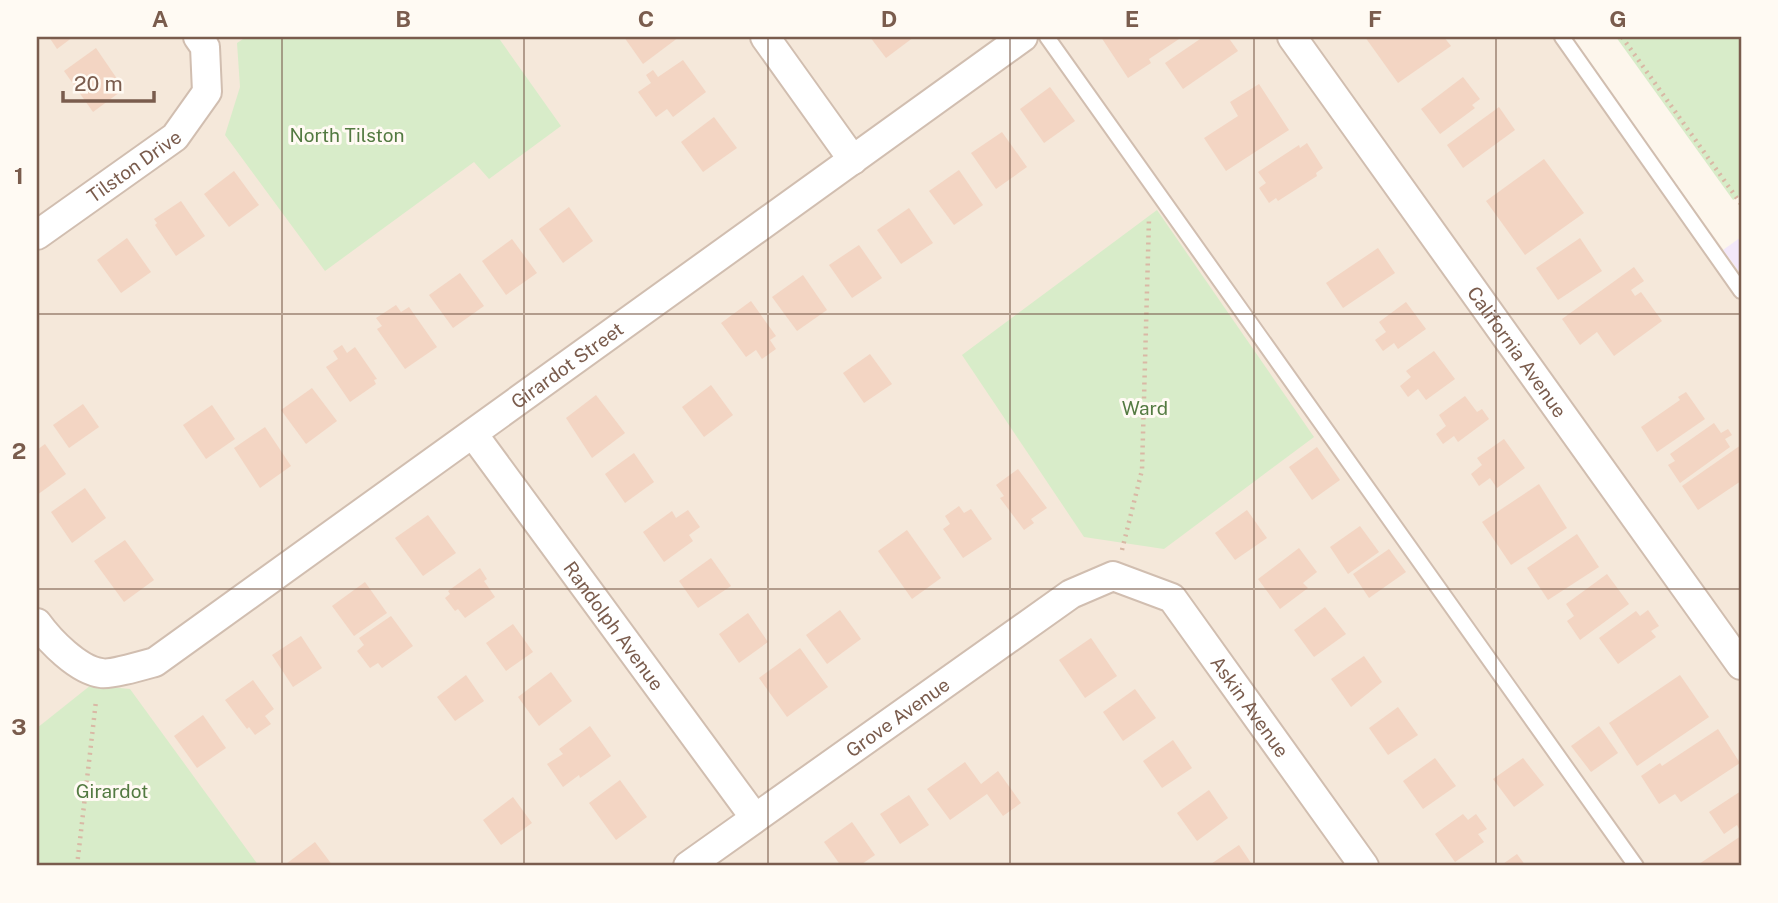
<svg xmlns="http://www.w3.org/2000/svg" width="1778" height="903" viewBox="0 0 1778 903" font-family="'Public Sans',sans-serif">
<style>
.residential{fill:#f5e8da}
.education{fill:#f3e8fa}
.green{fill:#d8ecc9}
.building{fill:#f3d5c3}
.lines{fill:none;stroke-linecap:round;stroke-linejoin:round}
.lane-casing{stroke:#d1beb0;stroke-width:18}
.street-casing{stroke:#d1beb0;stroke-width:32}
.path{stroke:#d9b8a5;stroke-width:4.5;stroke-dasharray:2 5;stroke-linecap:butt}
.lane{stroke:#fff;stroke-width:14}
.street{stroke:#fff;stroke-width:28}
.grid{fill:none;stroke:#7a5c4d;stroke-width:2;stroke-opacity:0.55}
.labels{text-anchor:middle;stroke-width:6;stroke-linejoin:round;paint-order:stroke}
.park-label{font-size:19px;fill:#537a41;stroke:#fffaf3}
.street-label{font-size:19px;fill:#7a5c4d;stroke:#fffaf3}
.neatline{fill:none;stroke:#7a5c4d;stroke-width:2.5}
.grid-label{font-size:23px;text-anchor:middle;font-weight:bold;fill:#7a5c4d}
</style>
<rect width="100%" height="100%" fill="#fdf6ec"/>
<polygon class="residential" points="37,37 1570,37 1741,274 1741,866 37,866"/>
<polygon class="education" points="1741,237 1741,274 1723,250"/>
<g class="green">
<polygon points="246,37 498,37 561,126 489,179 474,162 325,271 225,135 240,87 237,43"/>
<polygon points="1616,37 1741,37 1741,195 1733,200"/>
<polygon points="1157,210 1314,437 1164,549 1084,537 962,355"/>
<polygon points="91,685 130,689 259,866 37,866 37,728"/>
</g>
<g class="building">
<polygon points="49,37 73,37 57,49"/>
<polygon points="624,37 679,37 643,64"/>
<polygon points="870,37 914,37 886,58"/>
<polygon points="1101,37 1182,37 1149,59 1151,63 1128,78"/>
<polygon points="1203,37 1228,37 1238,51 1183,89 1165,63"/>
<polygon points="1365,37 1444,37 1451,46 1398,83"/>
<polygon points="96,48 124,89 93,112 64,71"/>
<polygon points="683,60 706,92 673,117 667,109 656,117 638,92 651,83 646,75 653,70 658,77"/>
<polygon points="1463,77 1480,99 1472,105 1475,108 1440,134 1421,109"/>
<polygon points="1259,84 1289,130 1226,171 1204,138 1238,116 1230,102"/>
<polygon points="1050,87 1075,121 1044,143 1020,109"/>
<polygon points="1499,107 1515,130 1463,168 1447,145"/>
<polygon points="714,117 737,148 703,172 681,142"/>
<polygon points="1002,132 1027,167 996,189 971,153"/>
<polygon points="1307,143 1323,168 1316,173 1317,176 1278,201 1276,198 1269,203 1259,188 1266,183 1258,172 1299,145 1300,148"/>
<polygon points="1544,159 1584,213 1525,255 1486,201"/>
<polygon points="959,170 983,205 954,225 929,191"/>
<polygon points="234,171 259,205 229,227 204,194"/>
<polygon points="181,201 205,236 176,256 155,225 157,223 154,219"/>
<polygon points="569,207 593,241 563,263 539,229"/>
<polygon points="909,208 933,243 901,264 877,230"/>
<polygon points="127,238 151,272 121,293 97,260"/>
<polygon points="1580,238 1602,271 1558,300 1536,268"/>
<polygon points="512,239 537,273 506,295 482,261"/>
<polygon points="859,245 882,278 852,298 829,265"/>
<polygon points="1378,248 1395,273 1343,308 1326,283"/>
<polygon points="1634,267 1644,281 1631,290 1635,296 1641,292 1662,321 1614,356 1597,332 1580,345 1562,319"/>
<polygon points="460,273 484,306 453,328 429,295"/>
<polygon points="803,275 827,310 797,331 772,297"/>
<polygon points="751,301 776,336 770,340 776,349 762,359 756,350 746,357 721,323"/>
<polygon points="1406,302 1426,329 1398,349 1394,343 1383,351 1375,340 1386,332 1379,322"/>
<polygon points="396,305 401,312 409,307 437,347 405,369 377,329 382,326 376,318"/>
<polygon points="342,345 347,353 355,347 377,379 374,380 376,384 350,402 326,367 338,359 333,351"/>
<polygon points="1434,351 1455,379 1426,400 1418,389 1408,397 1400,386 1411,377 1406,371"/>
<polygon points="870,354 892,384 864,403 843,373"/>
<polygon points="711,385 733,415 704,437 682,407"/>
<polygon points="312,388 337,421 306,444 281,410"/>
<polygon points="1686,392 1705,419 1657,452 1641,427 1680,400 1678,397"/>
<polygon points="596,395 625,433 592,458 566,418"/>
<polygon points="1465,396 1477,412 1482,409 1489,419 1458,442 1454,436 1443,444 1436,434 1446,426 1439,415"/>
<polygon points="83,404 99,427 69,448 53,425"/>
<polygon points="212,405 235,439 206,459 183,425"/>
<polygon points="1714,423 1721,433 1728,429 1732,435 1725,439 1730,447 1680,483 1668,465 1675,461 1670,454"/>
<polygon points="265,427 291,466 260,488 234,448"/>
<polygon points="1504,439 1525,468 1497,488 1490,478 1479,486 1471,474 1482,465 1477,458"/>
<polygon points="45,444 66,474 37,495 37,450"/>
<polygon points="1741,445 1741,481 1698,510 1682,486"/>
<polygon points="1317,447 1340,480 1312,500 1289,467"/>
<polygon points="634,453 654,482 625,503 605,474"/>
<polygon points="1018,469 1047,508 1031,519 1034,523 1024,530 1000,498 1004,496 996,485"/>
<polygon points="1539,484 1567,528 1511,565 1482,522"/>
<polygon points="85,488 106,518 72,543 51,512"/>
<polygon points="959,506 964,513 971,509 992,539 963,558 943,529 950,524 945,516"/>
<polygon points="688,510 700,527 689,535 693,541 664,562 643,532 672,511 676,518"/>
<polygon points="1247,510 1267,538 1235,560 1215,533"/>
<polygon points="428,515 456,553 423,576 395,538"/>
<polygon points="1360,526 1379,552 1348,574 1330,547"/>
<polygon points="907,530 941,578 912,599 878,551"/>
<polygon points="1577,534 1599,567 1548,600 1527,568"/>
<polygon points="125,540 154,580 124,602 94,561"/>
<polygon points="1299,548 1317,572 1303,583 1308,588 1280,609 1258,579"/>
<polygon points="1389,549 1406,572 1369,598 1353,574"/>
<polygon points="711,558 731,586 698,608 679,581"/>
<polygon points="480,568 487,579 484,581 495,597 465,618 458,609 455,611 445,598 450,594 448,591"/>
<polygon points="1607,574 1629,604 1580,640 1567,621 1574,616 1566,604"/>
<polygon points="365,582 387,613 354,636 332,606"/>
<polygon points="1325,607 1346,634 1314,657 1294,630"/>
<polygon points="840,610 861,639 827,664 806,635"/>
<polygon points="1648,610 1659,626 1651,631 1656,637 1618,664 1599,638 1636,611 1640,616"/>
<polygon points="748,613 768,642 739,663 719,634"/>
<polygon points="391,616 413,646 382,668 378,663 370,668 357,651 364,645 359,638"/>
<polygon points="513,624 533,652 506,671 486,643"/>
<polygon points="301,636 322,668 293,687 272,655"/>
<polygon points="1091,638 1117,676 1085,698 1059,660"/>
<polygon points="800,648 828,687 787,717 759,678"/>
<polygon points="1364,656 1382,682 1351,707 1331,679"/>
<polygon points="551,672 572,701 539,726 518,697"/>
<polygon points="466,675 484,701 455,721 437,697"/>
<polygon points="1680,675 1709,717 1637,766 1609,723"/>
<polygon points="253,680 274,709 265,716 271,724 255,735 249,727 247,729 225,700"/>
<polygon points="1135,689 1156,718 1123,741 1103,712"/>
<polygon points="1398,707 1418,735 1388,755 1369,728"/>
<polygon points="203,715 226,748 197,768 174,736"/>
<polygon points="590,726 611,756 580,778 579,775 563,787 547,764 563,754 559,749"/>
<polygon points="1599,726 1618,753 1591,772 1571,746"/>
<polygon points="1718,729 1740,763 1681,802 1675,794 1659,804 1641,776 1660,763 1662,766"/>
<polygon points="1173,740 1192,768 1162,788 1143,761"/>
<polygon points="1435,758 1456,786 1423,809 1403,781"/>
<polygon points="1523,758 1544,785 1514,807 1493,779"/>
<polygon points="965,762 981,784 998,771 1021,803 1003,816 987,794 950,820 927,789"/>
<polygon points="620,780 647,817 616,840 589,803"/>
<polygon points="1209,790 1228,818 1197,841 1177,813"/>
<polygon points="1741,791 1741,828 1739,829 1737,825 1724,834 1709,812"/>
<polygon points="909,795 929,825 900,844 880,814"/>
<polygon points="513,797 532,823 501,845 483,820"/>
<polygon points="1463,814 1468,820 1476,814 1487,829 1478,834 1484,842 1455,862 1435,834"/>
<polygon points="852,822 875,855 859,866 841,866 824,842"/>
<polygon points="1741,836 1741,866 1696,866"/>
<polygon points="315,842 333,866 288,866 286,864"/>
<polygon points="1239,845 1253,866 1208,866"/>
<polygon points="1517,854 1526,866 1500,866"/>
</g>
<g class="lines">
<defs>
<g id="lane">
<polyline points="1047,37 1636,866"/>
<polyline points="1562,37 1741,291"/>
</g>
<g id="street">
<polyline points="765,37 853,160"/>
<path id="s1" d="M1292 37 1741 665"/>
<path id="s2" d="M37 235 175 137 207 92 205 47 198 37"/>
<path id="s3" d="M473 434 755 818"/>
<path id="s4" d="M37 623C50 641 78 670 101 673 110 675 144 665 155 662L1023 37"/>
<path id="s5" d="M688 866 1071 594 1113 576 1172 598 1364 866"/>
</g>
</defs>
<use href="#lane" class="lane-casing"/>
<use href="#street" class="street-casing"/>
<g class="path">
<polyline points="1622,37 1741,204"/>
<polyline points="1122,550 1142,470 1149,219"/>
<polyline points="77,866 96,701"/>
</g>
<use href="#lane" class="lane"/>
<use href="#street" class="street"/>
</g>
<path class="grid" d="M282 37V866M524 37V866M768 37V866M1010 37V866M1254 37V866M1496 37V866M37 314H1741M37 589H1741"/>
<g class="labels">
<g class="park-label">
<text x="347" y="142">North Tilston</text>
<text x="1145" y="415">Ward</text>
<text x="112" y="798">Girardot</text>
</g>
<g class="street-label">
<text dy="7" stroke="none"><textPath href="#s2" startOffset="119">Tilston Drive</textPath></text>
<text dy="7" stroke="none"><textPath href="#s1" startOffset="387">California Avenue</textPath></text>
<text dy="7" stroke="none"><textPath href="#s4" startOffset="646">Girardot Street</textPath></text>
<text dy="7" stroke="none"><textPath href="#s3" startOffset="238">Randolph Avenue</textPath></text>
<text dy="7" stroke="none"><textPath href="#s5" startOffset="712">Askin Avenue</textPath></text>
<text dy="7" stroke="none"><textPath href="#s5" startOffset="257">Grove Avenue</textPath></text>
</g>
</g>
<rect width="1778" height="903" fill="none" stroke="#fffaf3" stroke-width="77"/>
<path d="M63 91v10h91v-10" fill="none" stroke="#7a5c4d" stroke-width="3.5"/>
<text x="74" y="91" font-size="21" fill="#7a5c4d" stroke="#fffaf3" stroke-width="5" paint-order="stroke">20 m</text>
<rect x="38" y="38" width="1702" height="826" class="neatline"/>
<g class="grid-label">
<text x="160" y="27">A</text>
<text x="403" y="27">B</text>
<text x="646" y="27">C</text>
<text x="889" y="27">D</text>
<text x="1132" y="27">E</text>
<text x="1375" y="27">F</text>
<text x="1618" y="27">G</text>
<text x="19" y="184">1</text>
<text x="19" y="459">2</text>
<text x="19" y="735">3</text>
</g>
</svg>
